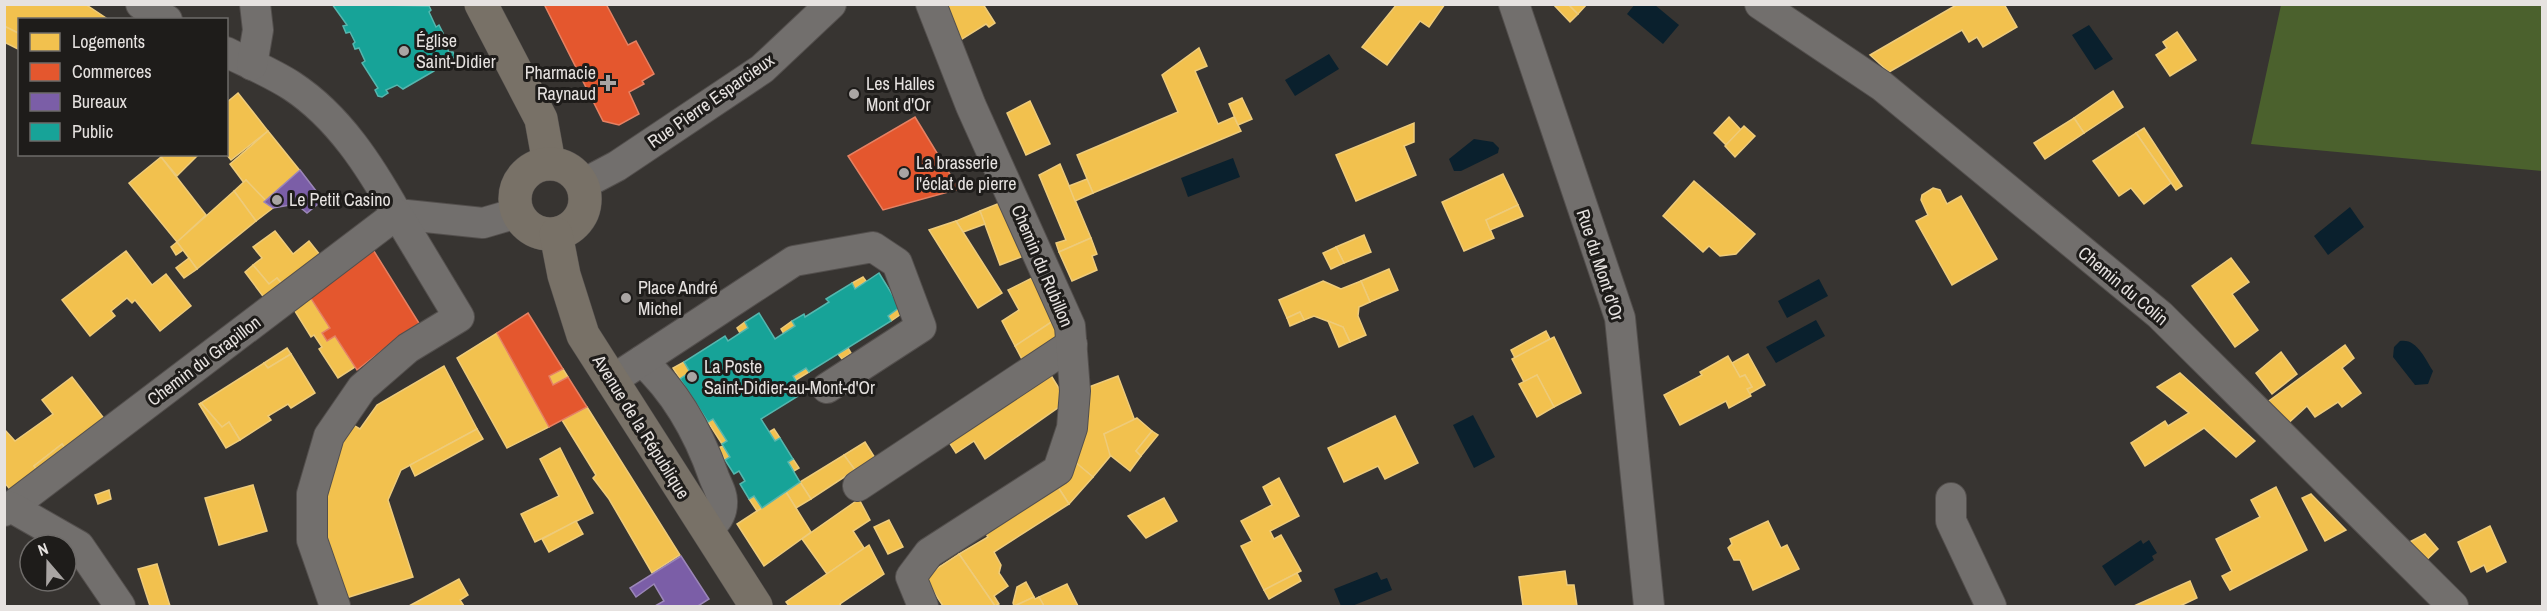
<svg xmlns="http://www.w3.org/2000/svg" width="2547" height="611" viewBox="0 0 2547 611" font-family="'Archivo Narrow',sans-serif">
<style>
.green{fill:#4b612d}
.water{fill:#0a202d}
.homes{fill:#f2c14e;stroke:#eecb7a;stroke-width:1.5}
.shops{fill:#e4572e;stroke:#e58163;stroke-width:1.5}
.offices{fill:#7b5ea7;stroke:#9b86b8;stroke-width:1.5}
.public{fill:#17a398;stroke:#55b6ae;stroke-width:1.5}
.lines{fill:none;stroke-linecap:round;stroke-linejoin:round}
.minor-casing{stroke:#534f4d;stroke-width:32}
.major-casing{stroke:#534f4d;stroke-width:34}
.minor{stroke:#726f6d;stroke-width:30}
.major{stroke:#787167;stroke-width:33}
.poi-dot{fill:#a9a5a3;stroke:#1e1c1a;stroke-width:2}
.labels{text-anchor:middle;stroke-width:6;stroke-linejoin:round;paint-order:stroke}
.poi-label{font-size:18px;fill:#e6e2e0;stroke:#1e1c1a;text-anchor:start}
.street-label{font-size:18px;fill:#e6e2e0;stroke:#1e1c1a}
</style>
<rect width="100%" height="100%" fill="#373431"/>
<polygon class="green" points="2281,5 2542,5 2542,171 2251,144"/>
<g class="water">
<polygon points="1635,4 1655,5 1679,25 1663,44 1627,14"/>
<polygon points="2089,25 2113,59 2095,70 2072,35"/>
<polygon points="1329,54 1339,69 1295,96 1285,80"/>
<polygon points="1474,139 1493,142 1499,148 1498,153 1461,171 1454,171 1449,159"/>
<polygon points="1233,158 1240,177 1188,197 1181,178"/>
<polygon points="2350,207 2364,227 2328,255 2314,236"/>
<polygon points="1819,279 1828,296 1787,318 1778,301"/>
<polygon points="1816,320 1825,336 1776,363 1766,347"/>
<path d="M2400 341C2417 338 2425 359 2433 371L2428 384 2415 385 2393 357 2394 347Z"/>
<polygon points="1473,415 1495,457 1474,468 1453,425"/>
<polygon points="2141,540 2143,544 2149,540 2157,553 2152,556 2154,560 2115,586 2102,566"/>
<polygon points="1377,572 1381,580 1387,578 1392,590 1352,606 1341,606 1334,589"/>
</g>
<g class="homes">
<polygon points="4,4 85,4 109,20 20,20 20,34 4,26"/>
<polygon points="944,4 983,4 995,23 989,27 986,24 959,41"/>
<polygon points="1397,4 1445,4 1429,27 1420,21 1387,65 1362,47"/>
<polygon points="1553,4 1568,4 1578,14 1570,22"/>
<polygon points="1568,4 1587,4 1578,14"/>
<polygon points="1958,4 2004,4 2017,27 1983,47 1977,37 1969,42 1962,30 1889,72 1870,55"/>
<polygon points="4,26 20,34 20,50 4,42"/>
<polygon points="2177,32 2196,60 2170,76 2156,55 2167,48 2163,42"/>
<polygon points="1199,48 1207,66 1195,71 1218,124 1234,117 1241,131 1093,193 1077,155 1178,112 1162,75"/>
<polygon points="2113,91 2123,107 2084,133 2074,118"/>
<polygon points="238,93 268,131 231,160 226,154 226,103"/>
<polygon points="1242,98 1252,119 1238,125 1229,104"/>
<polygon points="1030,101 1050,144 1026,155 1007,113"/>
<polygon points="1729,117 1741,130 1726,145 1714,133"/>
<polygon points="2074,118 2084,133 2045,159 2034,143"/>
<polygon points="1414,123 1414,142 1404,146 1416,175 1356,201 1336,155"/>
<polygon points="1744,126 1755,136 1735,157 1725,146"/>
<polygon points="2144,128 2182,186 2176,190 2136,133"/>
<polygon points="268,131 301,172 264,202 246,180 244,183 230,164"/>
<polygon points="2136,133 2171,183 2144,204 2131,188 2119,196 2093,161"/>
<polygon points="164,154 199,154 177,176 161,157"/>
<polygon points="161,157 206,215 177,242 129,183"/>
<polygon points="1060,164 1091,238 1059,252 1056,243 1066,240 1039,175"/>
<polygon points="1503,174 1518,205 1486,220 1494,238 1464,251 1442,202"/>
<polygon points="1087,179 1093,193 1075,201 1069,186"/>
<polygon points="246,180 273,208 256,221 234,191"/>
<polygon points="1694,181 1755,234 1736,254 1720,256 1709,246 1703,252 1663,216"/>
<polygon points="1933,188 1940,190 1947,204 1961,196 1997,259 1952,285 1916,221 1928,215 1921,200 1922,195"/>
<polygon points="234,191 256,221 197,269 177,242"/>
<polygon points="1005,201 1026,255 1000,265 980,211"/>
<polygon points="1518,205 1523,216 1490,230 1486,220"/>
<polygon points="980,211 985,224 963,232 956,221"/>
<polygon points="956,221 1002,293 978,308 929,230"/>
<polygon points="275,231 293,254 309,241 320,255 283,285 277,278 269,284 253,265 262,258 253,247"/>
<polygon points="1364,235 1371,252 1344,263 1336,247"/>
<polygon points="1091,238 1097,254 1092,256 1097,270 1072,281 1059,252"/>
<polygon points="177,242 183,250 176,255 171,247"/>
<polygon points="1336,247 1344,263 1331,269 1323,253"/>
<polygon points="126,251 152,285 166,274 191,306 160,331 135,300 132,303 127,298 111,311 115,316 90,336 62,300"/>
<polygon points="189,258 197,269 184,278 176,268"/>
<polygon points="2231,258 2249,282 2232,294 2258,330 2235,347 2192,286"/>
<polygon points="253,265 269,284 277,278 283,285 265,299 245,272"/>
<polygon points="1389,269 1398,290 1370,302 1361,281"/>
<polygon points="1036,276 1056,319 1015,346 1002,321 1019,310 1008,290"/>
<polygon points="863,277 866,281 855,289 852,283"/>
<polygon points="1323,281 1341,289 1361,281 1370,302 1359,307 1358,316 1366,335 1350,342 1343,327 1314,316 1304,320 1300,312 1287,318 1279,300"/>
<polygon points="310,297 330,328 322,333 327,341 335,336 355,367 338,378 319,349 322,347 314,335 311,337 293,308"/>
<polygon points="900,307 904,312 891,321 888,316"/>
<polygon points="1300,312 1304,320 1290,326 1287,318"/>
<polygon points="1056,319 1060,342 1025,365 1015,346"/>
<polygon points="792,321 795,326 784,334 781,329"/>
<polygon points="1328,321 1343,327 1350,342 1339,347"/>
<polygon points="745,322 748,328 740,333 737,328"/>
<polygon points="1546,331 1550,339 1515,358 1511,350"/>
<polygon points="497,333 549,427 507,448 457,358"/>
<polygon points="1554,337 1581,393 1554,407 1537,375 1524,382 1512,359"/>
<polygon points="2345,345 2354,358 2342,368 2361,393 2342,407 2338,402 2315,417 2307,406 2284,427 2262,406"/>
<polygon points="287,348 291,354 268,368 264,363"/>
<polygon points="848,348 851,353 842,359 838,354"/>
<polygon points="2281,352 2297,374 2272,394 2256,373"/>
<polygon points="291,354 315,393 291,408 288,404 268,416 271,420 240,440 229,422 222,427 201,403 264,363 268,368"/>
<polygon points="1748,354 1765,385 1749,394 1747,389 1752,387 1745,375 1740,377 1732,363"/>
<polygon points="1728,356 1740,377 1745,375 1752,387 1747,389 1751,396 1729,408 1726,401 1680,425 1664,395 1702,375 1700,372"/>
<polygon points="684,362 690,372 680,379 673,368"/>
<polygon points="444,366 477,429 401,470 388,500 413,577 346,598 321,518 338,439 348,422 360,429 377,405"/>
<polygon points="806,368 809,372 796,380 793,376"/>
<polygon points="563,369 568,377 553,385 549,376"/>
<polygon points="1047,369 1060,390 1059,407 985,459 974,441 956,453 947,439"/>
<polygon points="2180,373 2255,441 2236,457 2204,428 2145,466 2131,443 2165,421 2168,426 2189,413 2157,387"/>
<polygon points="1537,375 1554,407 1537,417 1519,384"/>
<polygon points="1118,376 1135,421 1104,434 1112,454 1093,477 1075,462 1086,388"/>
<polygon points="72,377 106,421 67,451 62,444 34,466 39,473 13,493 4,482 4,429 15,441 53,414 42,400"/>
<polygon points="201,403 222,427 229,422 240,440 226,448 199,404"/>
<polygon points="587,407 680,555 652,573 609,499 593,478 596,475 562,420"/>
<polygon points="1395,416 1418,463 1385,479 1378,466 1344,482 1328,448"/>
<polygon points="1137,418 1152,431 1136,451 1141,456 1130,471 1110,455 1104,434"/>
<polygon points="713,419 727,441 722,444 708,422"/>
<polygon points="477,429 483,439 415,476 410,465"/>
<polygon points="774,429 780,438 775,441 769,432"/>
<polygon points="1152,431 1158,435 1141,456 1136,451"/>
<polygon points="865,442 875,458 855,470 844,455"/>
<polygon points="62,444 67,451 39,473 34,466"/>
<polygon points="723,446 730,457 725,460 718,448"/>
<polygon points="560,448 593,513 535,542 521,514 559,496 540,459"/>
<polygon points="844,455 855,470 811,499 800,482"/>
<polygon points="793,459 799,468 794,471 788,462"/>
<polygon points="1075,462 1093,477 1069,504 1056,484"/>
<polygon points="1279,478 1299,516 1270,531 1274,539 1281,535 1301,571 1264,590 1241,546 1252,541 1241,521 1272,505 1263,487"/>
<polygon points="800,482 811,499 796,508 786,492"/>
<polygon points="1056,484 1069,504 994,552 1001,565 999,573 1008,586 994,596 999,604 995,606 959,554 988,537 985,532"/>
<polygon points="253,485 267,531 219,545 205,498"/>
<polygon points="2276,487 2307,550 2230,590 2222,576 2232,571 2216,539 2260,517 2251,500"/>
<polygon points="109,490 111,499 98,504 95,495"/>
<polygon points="786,492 811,532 764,566 737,524"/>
<polygon points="2311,494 2346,530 2325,541 2302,498"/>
<polygon points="754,496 762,508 757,511 749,499"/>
<polygon points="1164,498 1177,521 1146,538 1128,516"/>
<polygon points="859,499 870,520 853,531 864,548 827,574 802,539"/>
<polygon points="889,520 903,547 888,554 874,527"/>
<polygon points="576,521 583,534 549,552 542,539"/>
<polygon points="1768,521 1781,548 1787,545 1799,569 1753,590 1740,560 1734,560 1728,548 1732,544 1730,539"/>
<polygon points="2490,526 2506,562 2487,572 2484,565 2471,572 2458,542"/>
<polygon points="2425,534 2438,549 2419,567 2400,547"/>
<polygon points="869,545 884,574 840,604 841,606 789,606 786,602"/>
<polygon points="959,554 995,606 943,606 924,577"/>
<polygon points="157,564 170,606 150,606 138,569"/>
<polygon points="1565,571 1567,585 1574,585 1577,606 1523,606 1519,577"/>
<polygon points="1297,573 1301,581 1269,599 1264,590"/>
<polygon points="459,579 468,595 460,600 464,606 409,606"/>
<polygon points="2190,581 2197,598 2180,606 2134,606"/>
<polygon points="1026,582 1034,597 1014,606 1013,603 1017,587"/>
<polygon points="1067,584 1078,606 1044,606 1039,597"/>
<polygon points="1034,597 1035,599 1039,597 1044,606 1015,606"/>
</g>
<g class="shops">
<polygon points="544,4 606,4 628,45 636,41 654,74 642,81 644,84 629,92 639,114 619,125 603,121"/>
<polygon points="915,117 959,189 883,210 848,156"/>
<polygon points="372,248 422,328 388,346 357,370 335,336 327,341 322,333 330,328 310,297"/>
<polygon points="528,313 563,369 549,376 553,385 568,377 587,407 549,427 497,333"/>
</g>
<g class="offices">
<polygon points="300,170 323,200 307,213 296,204 273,208 264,202"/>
<polygon points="681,556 709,599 698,606 655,606 664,601 654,584 636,597 630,588"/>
</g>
<g class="public">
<polygon points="332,4 429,6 431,10 429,12 436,27 439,25 443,33 441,36 449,52 453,52 455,57 452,58 454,62 449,64 447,60 434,67 434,71 403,89 397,85 386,90 388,93 382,97 378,96 375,90 378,88 362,63 365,61 359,48 355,49 353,44 355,42 350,32 346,33 343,26 347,25"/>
<polygon points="879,273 900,307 888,316 891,321 809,372 806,368 793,376 803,393 761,419 775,441 780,438 793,459 788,462 800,482 762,508 754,496 749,499 740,484 745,481 739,471 734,474 725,460 730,457 722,444 727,441 713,419 708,422 680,379 690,372 684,362 725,336 728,341 748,328 745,322 759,313 775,339 795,326 792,321 804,314 805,317 829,302 826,299 852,283 855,289"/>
</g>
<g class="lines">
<defs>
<g id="minor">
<polyline points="141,4 167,20"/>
<polyline points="1514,4 1620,318 1649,606"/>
<polyline points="1760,4 1882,86 2160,315 2453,606"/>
<path d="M226 52C248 63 272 73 292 86 339 117 370 166 397 214L483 223 517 213"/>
<polyline points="252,65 258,30 255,4"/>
<polyline points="583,184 617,166 762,69 831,4"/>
<path d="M642 361C676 392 699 434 714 477 717 485 723 495 722 503 722 516 715 522 707 530"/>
<polyline points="611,381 794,261 873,247 897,263 921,327 827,388"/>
<polyline points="858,486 1072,344"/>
<polyline points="1951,498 1951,521 1991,606"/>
<polyline points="11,507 397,214 459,317 408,348 362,388 329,436 312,494 312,540 335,606"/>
<polyline points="4,511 11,507 79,546 120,606"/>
<polyline points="923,606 911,577 929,553 1058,470 1072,428 1075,391 1070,326 971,106 931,4"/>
</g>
<g id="major">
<polyline points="481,4 541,119 549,163"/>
<circle cx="550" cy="199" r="35"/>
<polyline points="556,234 564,275 583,335 756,606"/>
</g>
</defs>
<use href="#minor" class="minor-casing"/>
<use href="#major" class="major-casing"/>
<use href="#minor" class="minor"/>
<use href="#major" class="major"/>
</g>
<g class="poi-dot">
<circle cx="404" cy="51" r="6"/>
<path d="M605 74h6v6h6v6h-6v6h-6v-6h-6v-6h6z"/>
<circle cx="854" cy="94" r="6"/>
<circle cx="904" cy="173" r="6"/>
<circle cx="277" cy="200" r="6"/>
<circle cx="626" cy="298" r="6"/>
<circle cx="692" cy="377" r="6"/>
</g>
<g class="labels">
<g class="poi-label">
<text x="416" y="47">Église<tspan x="416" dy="21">Saint-Didier</tspan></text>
<text x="596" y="79" text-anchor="end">Pharmacie<tspan x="596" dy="21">Raynaud</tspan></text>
<text x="866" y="90">Les Halles<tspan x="866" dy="21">Mont d'Or</tspan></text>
<text x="916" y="169">La brasserie<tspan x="916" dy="21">l'éclat de pierre</tspan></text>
<text x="289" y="206">Le Petit Casino</text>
<text x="638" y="294">Place André<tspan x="638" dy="21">Michel</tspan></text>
<text x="704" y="373">La Poste<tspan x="704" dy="21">Saint-Didier-au-Mont-d'Or</tspan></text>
</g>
<g class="street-label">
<text transform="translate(711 101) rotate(-35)" y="6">Rue Pierre Esparcieux</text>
<text transform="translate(1600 265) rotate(72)" y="6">Rue du Mont d'Or</text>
<text transform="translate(1042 266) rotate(67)" y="6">Chemin du Rubillon</text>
<text transform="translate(2123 286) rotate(40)" y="6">Chemin du Colin</text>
<text transform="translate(204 361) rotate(-37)" y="6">Chemin du Grapillon</text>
<text transform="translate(641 427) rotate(58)" y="6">Avenue de la République</text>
</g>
</g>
<rect width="2547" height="611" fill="none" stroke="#e6e2e0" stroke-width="12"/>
<rect x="18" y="18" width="210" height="138" fill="#1e1c1a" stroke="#6e6b69" stroke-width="1.5"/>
<rect x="30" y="33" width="30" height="18" fill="#f2c14e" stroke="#6e6b69" stroke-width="1.5"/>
<text x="72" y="48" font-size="18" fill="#e6e2e0">Logements</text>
<rect x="30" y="63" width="30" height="18" fill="#e4572e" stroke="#6e6b69" stroke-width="1.5"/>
<text x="72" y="78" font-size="18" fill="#e6e2e0">Commerces</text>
<rect x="30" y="93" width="30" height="18" fill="#7b5ea7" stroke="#6e6b69" stroke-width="1.5"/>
<text x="72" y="108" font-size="18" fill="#e6e2e0">Bureaux</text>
<rect x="30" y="123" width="30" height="18" fill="#17a398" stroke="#6e6b69" stroke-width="1.5"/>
<text x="72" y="138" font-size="18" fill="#e6e2e0">Public</text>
<g transform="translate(48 563) rotate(340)"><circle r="28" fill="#1e1c1a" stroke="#6e6b69" stroke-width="1.5"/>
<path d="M0-4.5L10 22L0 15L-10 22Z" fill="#a9a5a3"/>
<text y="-9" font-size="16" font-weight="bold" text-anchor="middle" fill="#e6e2e0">N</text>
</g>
</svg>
